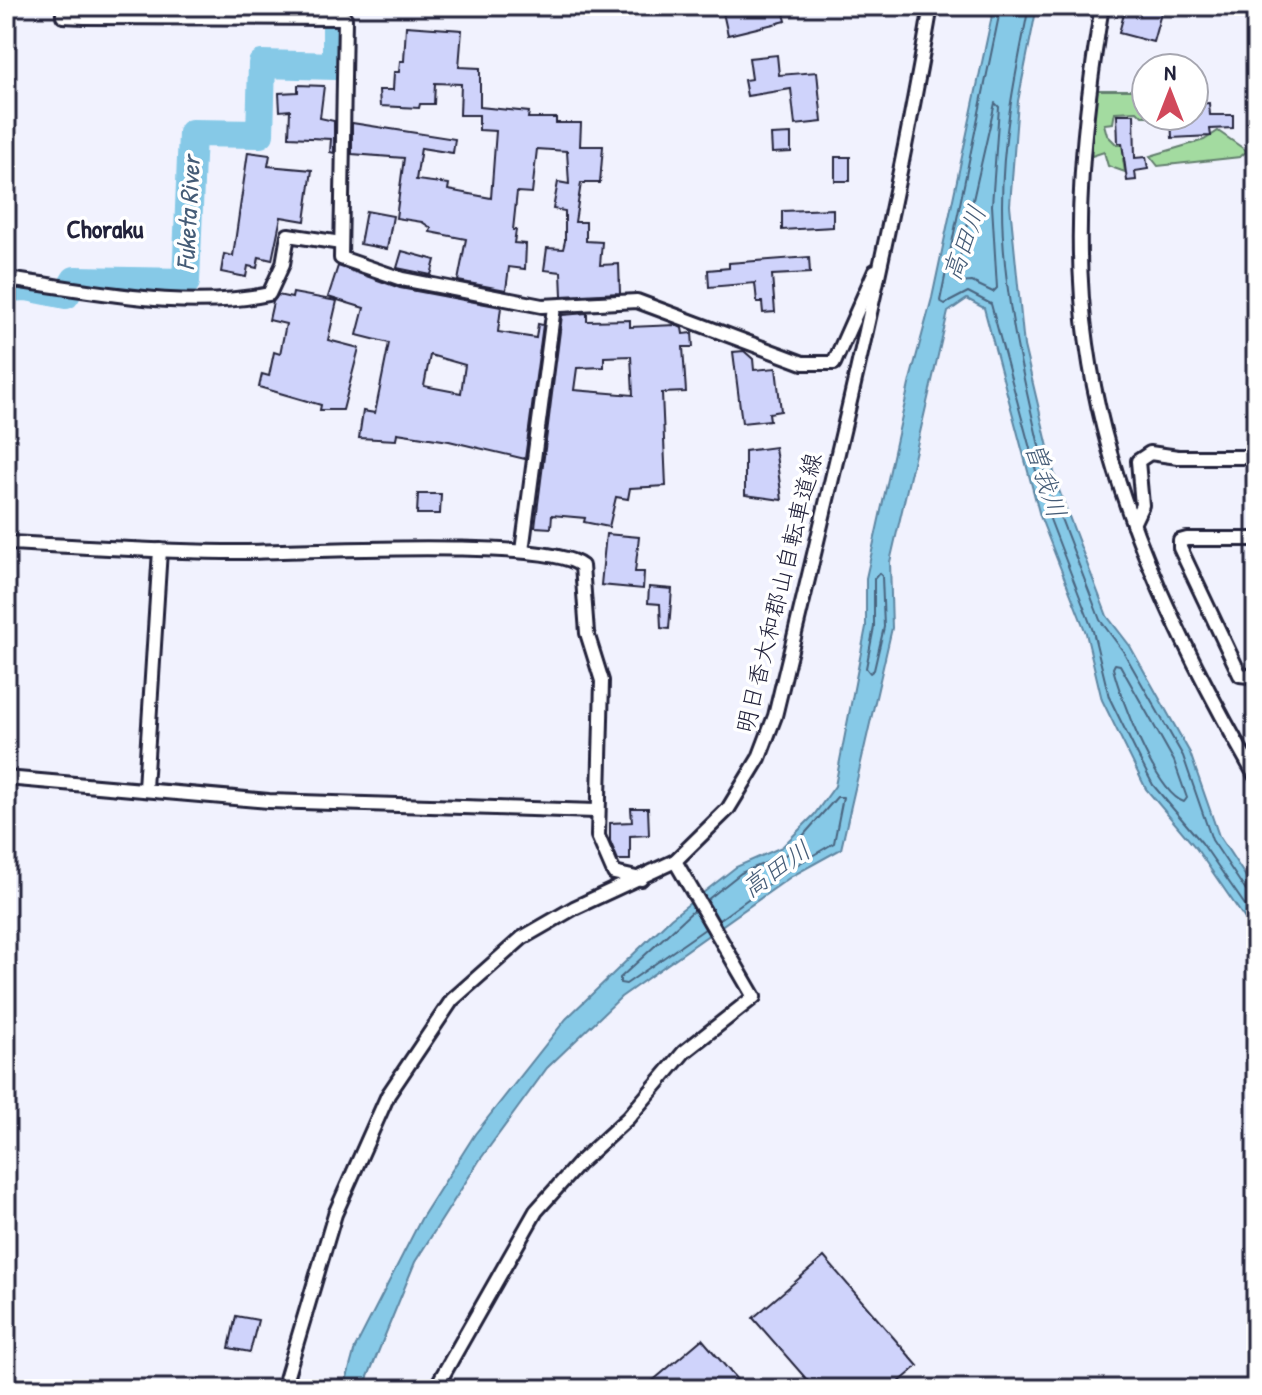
<svg xmlns="http://www.w3.org/2000/svg" width="1262" height="1395" viewBox="0 0 1262 1395" font-family="'Patrick Hand','Klee One',sans-serif">
<style>
.green{fill:#a3dba0;stroke:#627e6e;stroke-width:2}
.water{fill:#86c9e7;stroke:#5e86a2;stroke-width:2}
.lines{fill:none;stroke-linecap:round;stroke-linejoin:round}
.shore{stroke:#4a6580;stroke-width:2}
.stream{stroke:#5e86a2;stroke-width:5}
.river{stroke:#86c9e7;stroke-width:28}
.building{fill:#cfd3fb;stroke:#22223b;stroke-width:2;fill-rule:evenodd}
.minor-casing{stroke:#22223b;stroke-width:18}
.minor{stroke:#fff;stroke-width:12}
.labels{text-anchor:middle;stroke-width:7;stroke-linejoin:round;paint-order:stroke}
.street-label{font-size:24px;fill:#22223b;stroke:#fff}
.water-label{font-size:26px;font-style:italic;fill:#455c77;stroke:#fff}
.neighbourhood-label{font-size:26px;font-weight:bold;fill:#22223b;stroke:#fff}
</style>
<rect width="100%" height="100%" fill="#f1f2fe"/>
<filter id="ink" filterUnits="userSpaceOnUse"><feTurbulence type="fractalNoise" baseFrequency=".0125" numOctaves="2"/><feDisplacementMap in="SourceGraphic" scale="16" xChannelSelector="R" yChannelSelector="G"/><feConvolveMatrix kernelMatrix="1 2 1 2 8 2 1 2 1" color-interpolation-filters="sRGB"/></filter>
<g filter="url(#ink)">
<g class="green">
<polygon points="1097,90 1146,90 1146,116 1159,116 1142,116 1137,111 1115,112 1113,123 1104,124 1107,135 1117,145 1127,145 1133,158 1123,159 1125,172 1108,166 1104,152 1092,156 1090,151"/>
<polygon points="1218,131 1247,151 1240,157 1158,166 1150,156 1204,140"/>
</g>
<polygon class="water" points="994,6 1037,6 1018,101 1010,205 1024,346 1057,485 1107,616 1130,646 1190,753 1219,836 1256,892 1256,935 1196,848 1146,789 1102,700 1086,633 1040,516 984,308 967,299 948,312 890,562 892,628 841,849 792,876 621,997 547,1068 479,1161 415,1262 363,1389 344,1389 355,1348 421,1219 475,1134 566,1019 671,918 736,867 782,847 814,815 835,786 866,627 866,578 910,380 932,298"/>
<g class="lines">
<g class="shore">
<path d="M1001 6 940 301 945 304 968 292 991 304 1039 482 1044 485 1047 480C1026 389 1002 299 1002 205 1002 137 1016 72 1029 6"/>
<polygon points="995,103 999,107 992,205 997,288 993,292 972,282 958,283 955,279"/>
<polygon points="879,573 882,576 884,627 874,670 870,673 866,668 874,627 874,579"/>
<path d="M1115 664 1120 665 1174 761 1187 798 1184 802C1156 793 1120 697 1113 668Z"/>
<polyline points="1256,895 1246,891 1212,840 1183,756 1123,651 1100,620 1050,490 1044,488 1048,514 1093,631 1109,697 1135,750 1153,785 1202,843 1256,921"/>
<polyline points="707,900 741,873 787,854 837,797 843,797 834,843 788,870 719,920"/>
<polyline points="694,910 620,978 620,983 626,984 705,929"/>
</g>
<polyline class="stream" points="6,1226 12,1225"/>
<polyline class="river" points="6,288 27,287 66,295 75,280 186,282 192,133 260,134 262,64 336,66 336,6"/>
</g>
<g class="building">
<polygon points="729,6 782,6 786,21 728,35 722,8"/>
<polygon points="1126,6 1163,6 1153,42 1119,33"/>
<polygon points="406,26 462,30 459,67 480,68 480,107 529,112 528,118 556,118 556,123 581,123 580,146 603,146 600,183 581,183 575,222 586,222 586,241 602,242 600,265 619,264 620,293 562,296 561,272 544,270 547,248 563,249 565,241 565,211 553,209 558,182 569,184 567,151 537,149 532,193 517,192 513,230 516,230 514,243 526,244 525,269 509,267 506,290 458,281 466,239 430,232 431,228 422,222 396,218 404,158 352,154 352,123 455,139 453,153 421,148 416,180 449,184 448,190 491,198 496,131 479,130 479,115 460,115 461,84 435,83 434,104 420,104 419,108 380,106 379,90 393,90 394,72 399,72 400,61 404,61"/>
<polygon points="777,55 779,75 817,72 822,122 795,125 791,89 747,96 744,80 752,79 749,58"/>
<polygon points="298,85 324,86 320,118 334,121 334,153 330,152 331,139 289,137 290,110 280,111 279,93 298,92"/>
<polygon points="1209,103 1210,115 1233,115 1233,128 1210,129 1211,136 1172,138 1171,116 1194,116 1194,104"/>
<polygon points="1117,114 1134,114 1135,158 1146,157 1148,169 1135,171 1136,180 1127,181 1122,143 1118,143"/>
<polygon points="791,134 791,152 772,153 771,135"/>
<polygon points="248,152 270,155 268,166 312,170 305,221 281,217 272,260 259,257 257,268 248,266 246,277 221,272 224,254 233,256"/>
<rect x="835" y="157" width="15" height="24"/>
<polygon points="833,209 833,227 782,230 782,211"/>
<polygon points="366,211 393,216 387,249 360,244"/>
<polygon points="402,251 435,260 431,275 397,268"/>
<polygon points="809,257 810,273 772,275 775,312 763,313 762,302 757,302 755,283 709,287 708,270 729,268 729,263"/>
<path d="M338 266 400 288 501 307 498 332 536 338 538 324 543 325 525 459 449 441 397 433 396 440 359 438 363 411 375 413 389 343 357 335 364 308 328 297ZM430 355 465 365 461 393 424 386Z"/>
<polygon points="293,293 337,301 328,340 359,348 343,410 320,410 321,405 259,387 262,374 269,376 274,352 280,354 286,324 269,320 273,302 278,295 292,298"/>
<path d="M587 313V321L630 320V327L676 325 682 328 683 334 692 333 693 347H683L686 392 662 393 666 486 630 488 628 499 616 497 609 527 584 522 585 518 552 515 551 528 535 527 562 315ZM631 356 633 395 574 390 577 368 604 367V357Z"/>
<polygon points="744,351 753,359 754,370 776,368 781,411 769,413 770,420 742,423 733,352"/>
<polygon points="775,447 782,500 745,495 745,451"/>
<polygon points="418,494 441,494 440,514 417,514"/>
<polygon points="606,534 639,537 635,572 644,572 643,589 601,585"/>
<polygon points="649,587 672,589 669,629 661,628 660,604 648,603"/>
<polygon points="631,808 648,808 649,835 630,836 630,860 618,860 610,841 610,823 632,822"/>
<polygon points="824,1257 918,1366 891,1389 815,1389 753,1318"/>
<polygon points="236,1316 258,1320 250,1352 229,1348"/>
<polygon points="702,1339 745,1389 643,1389"/>
</g>
<g class="lines">
<defs>
<g id="minor">
<polyline points="63,6 63,16 84,17 345,18 341,258 402,279 542,306 637,301 803,363 834,363 875,271"/>
<path d="M1102 6C1084 116 1071 234 1087 344 1108 498 1179 643 1256 777"/>
<path d="M6 279C91 290 184 312 269 294L283 264 288 235 341 243"/>
<polyline points="1133,524 1142,505 1138,461 1150,453 1178,457 1256,457"/>
<polyline points="1256,539 1187,539 1180,541 1180,548 1240,675 1256,677"/>
<path d="M6 543C83 546 160 552 237 552 294 552 549 537 582 566L587 633 602 681 598 836 614 873 641 879"/>
<polyline points="522,551 554,307"/>
<polyline points="6,778 269,801 596,811"/>
<polyline points="145,788 160,550"/>
<path d="M283 1389 335 1214 388 1095 452 1000 522 938 574 908 675 861 728 809 759 758 775 716C832 480 890 245 931 6"/>
<polyline points="435,1389 536,1211 579,1163 628,1118 684,1052 754,997 675,861"/>
</g>
</defs>
<use href="#minor" class="minor-casing"/>
<use href="#minor" class="minor"/>
</g>
</g>
<g class="labels">
<g class="street-label">
<text transform="translate(779 593) rotate(-76)" y="8">明日香大和郡山自転車道線</text>
</g>
<g class="water-label">
<text transform="translate(188 213) rotate(-87)" y="9">Fuketa River</text>
<text transform="translate(964 243) rotate(-69)" y="9">高田川</text>
<text transform="translate(1046 480) rotate(72)" y="9">曽我川</text>
<text transform="translate(776 869) rotate(-35)" y="9">高田川</text>
</g>
<g class="neighbourhood-label">
<text x="105" y="238">Choraku</text>
</g>
</g>
<rect width="1262" height="1395" fill="none" stroke="#fff" stroke-width="32"/>
<rect x="16" y="16" width="1230" height="1363" fill="none" stroke="#22223b" stroke-width="3" filter="url(#ink)"/>
<g transform="translate(1170 92)"><circle r="38" fill="#ffffff" stroke="#a7a7b1" stroke-width="2"/>
<path d="M0-6L14 30L0 20L-14 30Z" fill="#d1495b"/>
<text y="-12" font-size="22" font-weight="bold" text-anchor="middle" fill="#22223b">N</text>
</g>
</svg>
